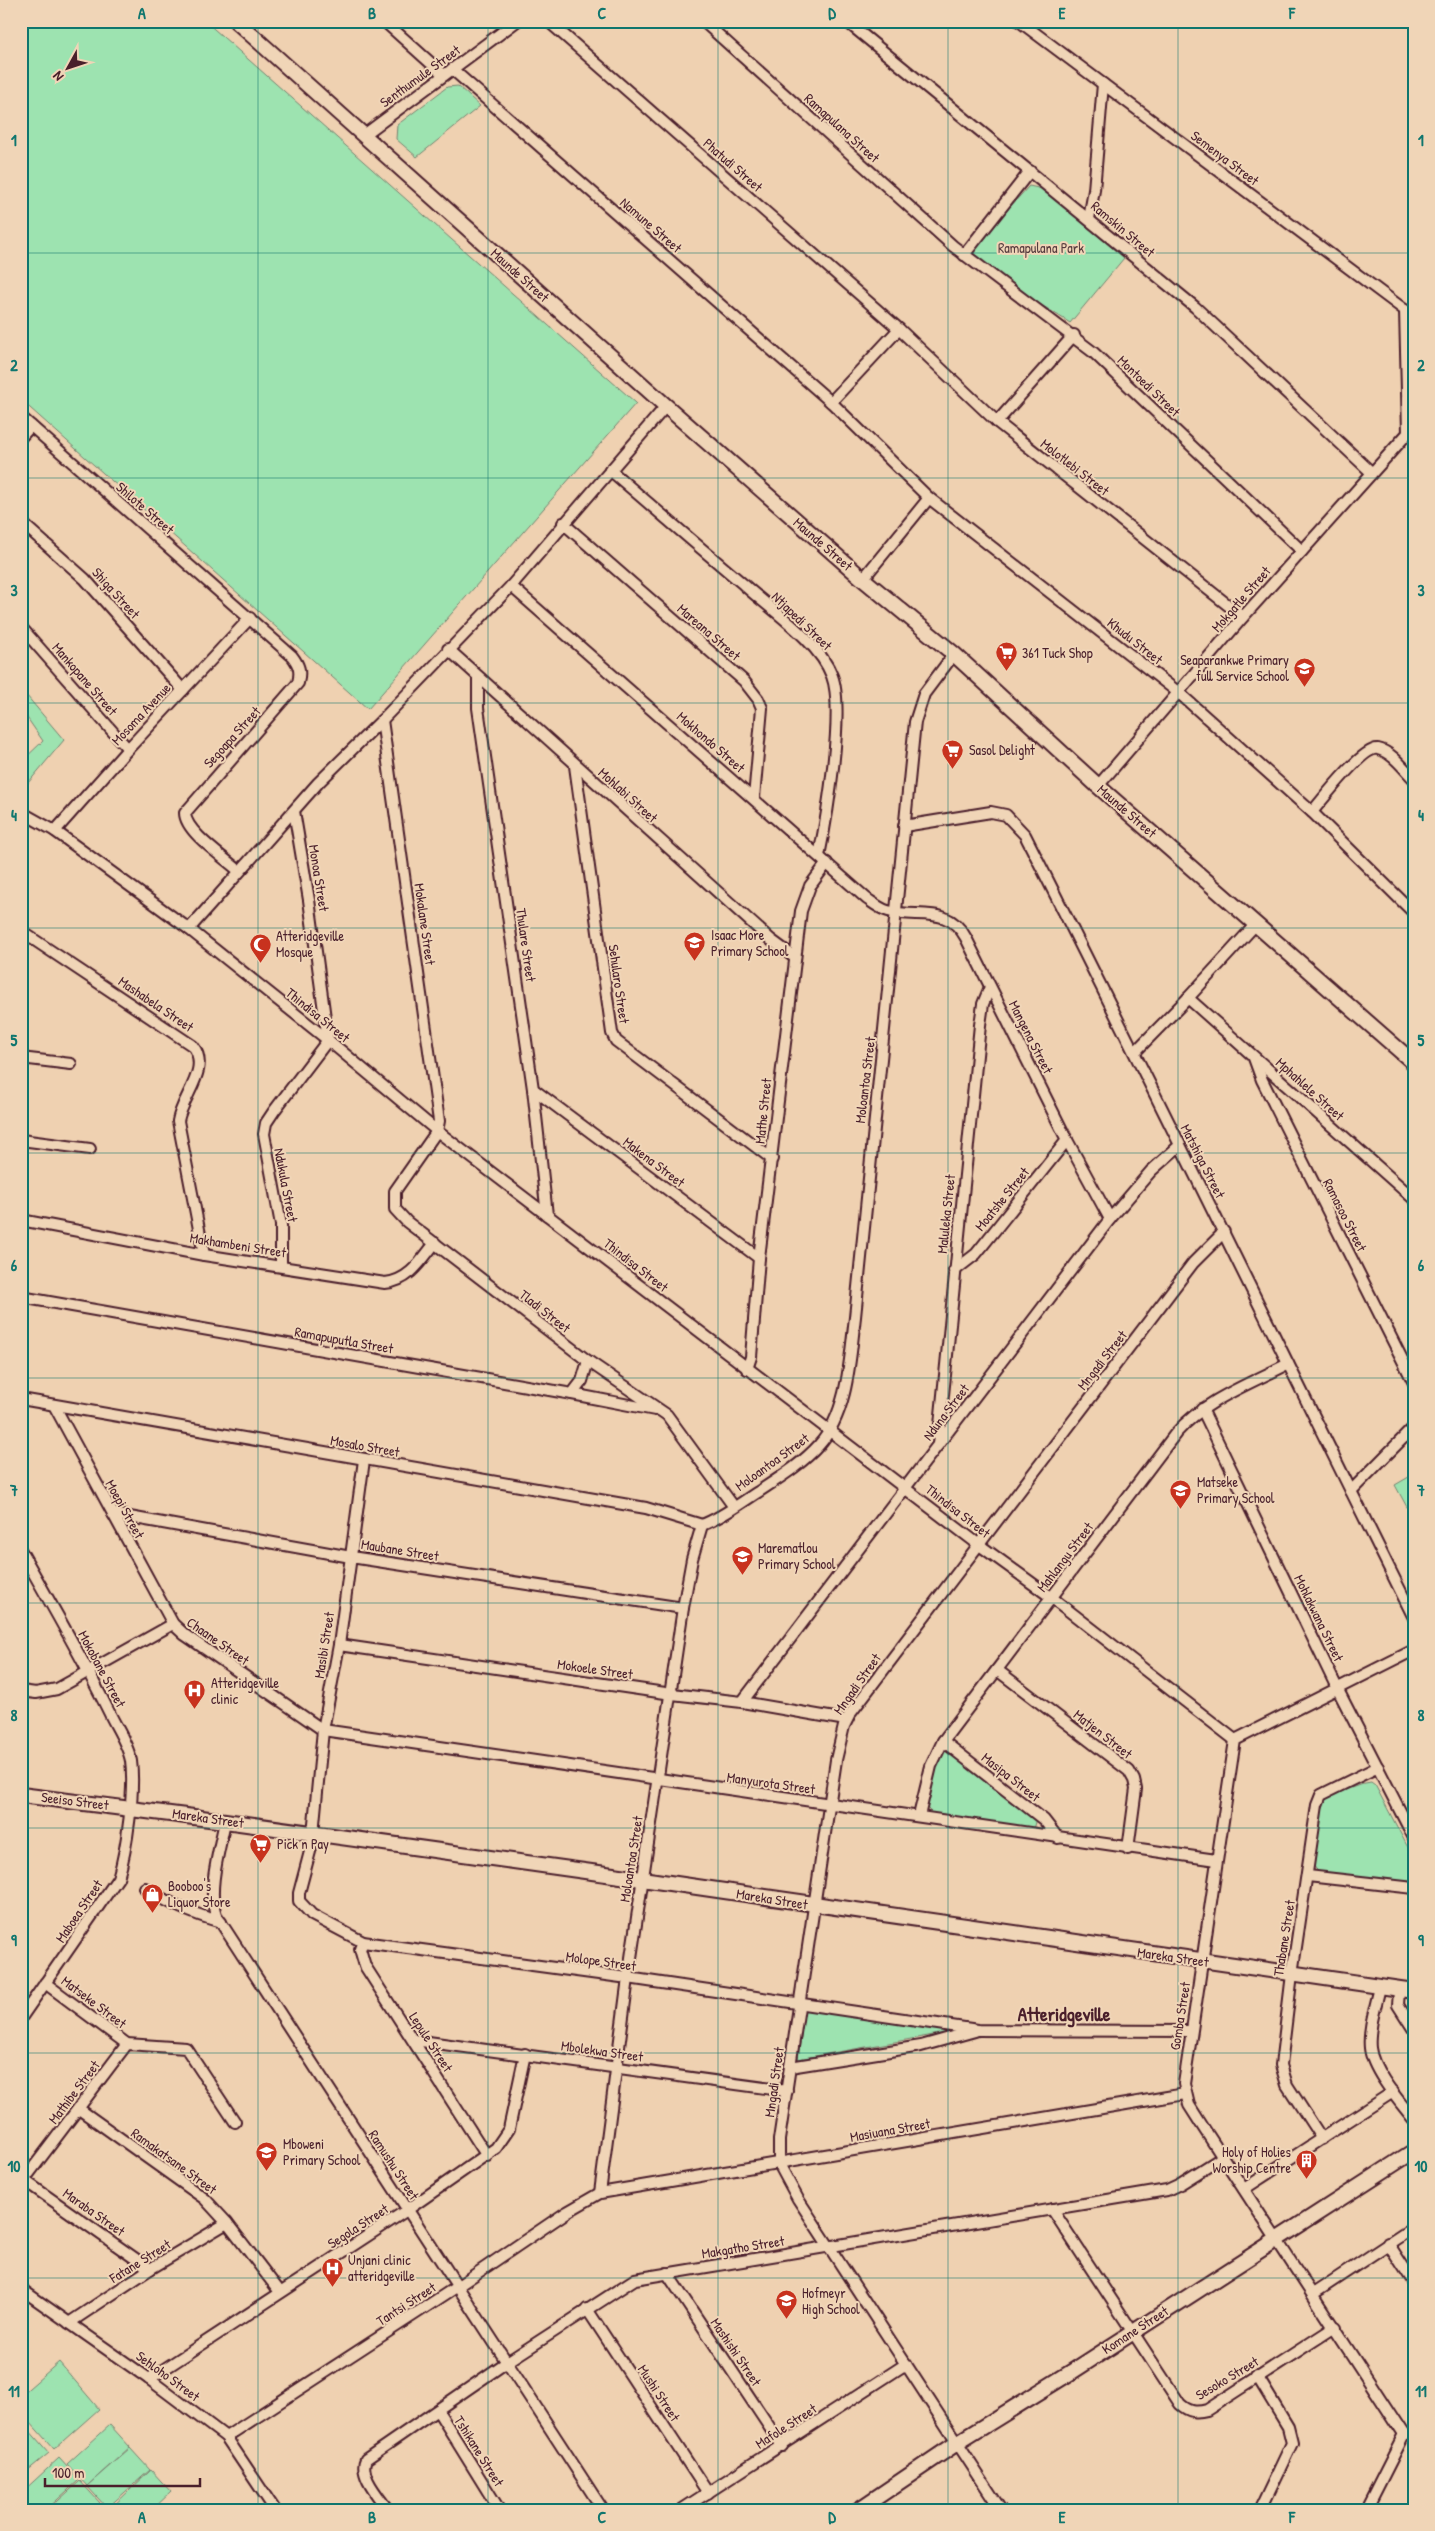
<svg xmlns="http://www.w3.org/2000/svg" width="1435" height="2531" viewBox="0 0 1435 2531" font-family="'Patrick Hand',sans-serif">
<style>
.green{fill:#9de3b0;stroke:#74816e}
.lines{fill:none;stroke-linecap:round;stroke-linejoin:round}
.street-casing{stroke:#4a1f2b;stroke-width:14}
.secondary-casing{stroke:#4a1f2b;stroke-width:18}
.street{stroke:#f0d5b7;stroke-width:10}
.secondary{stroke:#f0d5b7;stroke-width:14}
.grid{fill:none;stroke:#0f766e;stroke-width:1;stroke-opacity:0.55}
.labels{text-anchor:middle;stroke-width:4;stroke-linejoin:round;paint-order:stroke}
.street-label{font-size:14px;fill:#4a1f2b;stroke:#f0d5b7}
.park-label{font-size:14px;fill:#563c3f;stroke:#f0d5b7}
.poi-label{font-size:14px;fill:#4a1f2b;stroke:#f0d5b7;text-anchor:start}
.district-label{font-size:19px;font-weight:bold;fill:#4a1f2b;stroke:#f0d5b7}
.neatline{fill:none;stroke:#0f766e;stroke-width:2}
.grid-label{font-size:16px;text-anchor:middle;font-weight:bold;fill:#0f766e}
</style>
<rect width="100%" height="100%" fill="#efd1b1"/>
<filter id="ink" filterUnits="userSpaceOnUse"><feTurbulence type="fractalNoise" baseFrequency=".02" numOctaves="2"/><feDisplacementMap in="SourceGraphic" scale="10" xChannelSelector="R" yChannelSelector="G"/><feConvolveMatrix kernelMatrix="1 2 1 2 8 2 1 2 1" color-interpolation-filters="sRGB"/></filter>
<g filter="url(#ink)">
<g class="green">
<polygon points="21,21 205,21 636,403 368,709 21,400"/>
<polygon points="458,86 480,106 417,157 396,139 397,125 447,87"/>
<path d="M1029 186 1043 189 1124 258 1070 323C1040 303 992 278 971 250Z"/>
<polygon points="21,689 64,740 28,783 21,783 21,762 43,741 21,709"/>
<polygon points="1414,1474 1414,1520 1395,1485"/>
<polygon points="945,1747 1036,1819 1033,1829 932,1814 925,1805 935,1759"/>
<polygon points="1371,1782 1375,1785 1414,1859 1414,1883 1320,1874 1313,1865 1323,1798 1365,1783"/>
<polygon points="804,2010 944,2029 945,2033 798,2059"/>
<polygon points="59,2362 99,2409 54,2449 21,2412 21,2395"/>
<polygon points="21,2421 49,2453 21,2476"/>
<polygon points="110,2425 130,2447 87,2486 67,2464"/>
<polygon points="130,2448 150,2470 107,2508 87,2486"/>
<polygon points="59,2458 79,2480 46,2510 28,2510 21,2503 21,2493"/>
<polygon points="151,2470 171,2492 152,2510 109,2510"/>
<polygon points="80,2481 100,2503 92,2510 48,2510"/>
</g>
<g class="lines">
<defs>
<g id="street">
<polyline points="384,21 444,75"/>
<polyline points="548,21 899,329 997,422 1243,617"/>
<polyline points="703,21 953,246 1093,352 1302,551"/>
<polyline points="846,21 1195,307 1371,472"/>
<polyline points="1019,21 1414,317"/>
<polyline points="452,69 831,402 929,498 1179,693 1312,812 1414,913"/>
<polyline points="364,135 517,21"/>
<polyline points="1089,219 1094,190 1103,84"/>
<polyline points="964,255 1030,171"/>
<polyline points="1405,310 1408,433"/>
<polyline points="831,402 899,329"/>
<path d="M21 417 292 656C299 665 301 671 298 683L185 813C185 832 225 858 239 871"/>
<polyline points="997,422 1074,335"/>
<polyline points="21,437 31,426"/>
<path d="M610 470C654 508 698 546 743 584 770 609 819 641 832 676 845 710 827 817 819 856"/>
<polyline points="21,522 85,579 183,690"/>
<polyline points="563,523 744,681 758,699 762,708 754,798"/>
<polyline points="863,579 929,498"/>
<path d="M511 586 867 899C873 903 880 909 888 911 918 919 948 904 966 938L1067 1140 1110 1219"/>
<polyline points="21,627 128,749"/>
<polyline points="448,649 771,940 794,957"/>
<polyline points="478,679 478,708 533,1089 547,1215"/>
<polyline points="382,720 439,1121 437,1131 395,1191 395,1209 407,1222 588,1361 667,1415 734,1507"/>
<polyline points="575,766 612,1033 616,1041 772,1159"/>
<polyline points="1098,786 1243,617 1408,433"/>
<polyline points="21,812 55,831 189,929 328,1040 437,1131 978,1544 1051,1597 1235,1740"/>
<path d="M1312 812C1322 800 1364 746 1378 749 1392 752 1404 769 1414 779"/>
<path d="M904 826 991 812 1006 815 1025 835C1157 1095 1284 1357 1414 1618"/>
<polyline points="55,831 128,749 250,618"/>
<polyline points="189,929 318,783 382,720 511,586 666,406"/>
<path d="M21 931 193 1046C211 1069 182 1096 178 1121L204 1255"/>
<polyline points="1188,998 1414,1199"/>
<polyline points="1135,1052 1188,998 1255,925"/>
<polyline points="21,1058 71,1064"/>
<polyline points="1254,1058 1262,1080 1414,1383"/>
<polyline points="533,1089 759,1258"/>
<polyline points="21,1140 90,1149"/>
<path d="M21 1220 204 1255 385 1283C409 1281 421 1261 435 1243"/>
<polyline points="281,1266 281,1225 264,1134 266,1123 274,1111 328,1040 309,900 294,811"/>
<polyline points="954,1271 976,1254 1067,1140"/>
<polyline points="21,1297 572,1394 655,1410"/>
<polyline points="747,1369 751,1357 759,1258 801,911 810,886 827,863"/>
<polyline points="572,1394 582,1381 588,1361"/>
<polyline points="21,1399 646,1508 702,1525"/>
<polyline points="55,1407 173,1624 185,1635 323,1730 1216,1860"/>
<polyline points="1202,1409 1337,1688 1414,1838"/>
<polyline points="938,1445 980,1025 983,1004 990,987"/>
<polyline points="364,1460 339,1645 323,1730 312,1844 299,1893 299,1901 312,1915 363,1942 628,1978 978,2030 1191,2031"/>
<polyline points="1351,1491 1414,1427"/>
<polyline points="113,1514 351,1557 683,1608"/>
<path d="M21 1551C51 1604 82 1657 109 1712 116 1727 128 1744 131 1761 135 1790 127 1849 118 1878L21 2018"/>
<polyline points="339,1645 672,1694 742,1702 846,1720"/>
<polyline points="997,1670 1129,1771 1134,1780 1136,1789 1128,1849"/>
<polyline points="21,1691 36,1693 57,1689 173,1624"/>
<polyline points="742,1702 1110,1219 1151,1171 1179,1146"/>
<polyline points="943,1741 1044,1820 1058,1838"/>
<path d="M919 1816 931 1766 943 1741 1176 1433C1205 1400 1249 1384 1288 1364"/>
<path d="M225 1821C220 1848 207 1889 216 1915L603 2510"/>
<polyline points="1308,1876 1414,1888"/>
<path d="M145 1888C169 1904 193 1914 221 1922"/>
<polyline points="363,1942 360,1949 365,1966 487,2156"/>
<polyline points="45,1983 127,2044 186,2048 235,2122"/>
<path d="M1380 1987C1376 2005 1368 2029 1370 2048 1372 2070 1400 2102 1414 2120"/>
<polyline points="1399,1991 1398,2005 1414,2030"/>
<polyline points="414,2040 787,2091"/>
<polyline points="790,2067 921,2046 975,2031"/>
<polyline points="79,2109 205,2199 227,2223 280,2292"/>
<polyline points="1322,2139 1287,2085 1281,2065 1292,1974 1317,1805 1321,1795 1325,1793 1378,1767"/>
<polyline points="21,2178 150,2269"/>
<polyline points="24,2180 127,2044"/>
<polyline points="1244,2189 1393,2092"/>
<path d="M600 2193 628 1978 683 1608 692 1559 702 1525C723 1517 739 1504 758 1492 779 1478 802 1464 819 1445 848 1413 850 1358 855 1317L915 722 924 694 954 654"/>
<path d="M1052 2209 1180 2404C1189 2412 1196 2413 1207 2410L1335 2327"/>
<polyline points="1388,2243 1414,2283"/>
<polyline points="667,2273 782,2446"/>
<polyline points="21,2289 149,2379 226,2437 275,2510"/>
<polyline points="1313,2294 1414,2227"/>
<polyline points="587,2309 708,2493"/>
<polyline points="69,2323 150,2269 227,2223"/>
<polyline points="1257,2376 1288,2427 1292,2443 1260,2510"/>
<polyline points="149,2379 407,2210 496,2148 509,2129 525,2054"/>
<polyline points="438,2411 497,2506"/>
<polyline points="1404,2435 1203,2127 1189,2105 1184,2084 1235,1740 1414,1650"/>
<polyline points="226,2437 458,2286 567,2212 600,2193 1185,2094"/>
<path d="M388 2510C379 2497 358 2475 366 2459L507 2362 635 2279 1167 2190 1180 2184 1223 2157"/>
<polyline points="681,2510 906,2364"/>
<polyline points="1001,2510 798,2199 779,2164 779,2140 836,1760 844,1726 850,1714 1193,1263 1224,1232"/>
<polyline points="1366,2510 1404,2435"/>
</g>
<g id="secondary">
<polyline points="236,21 666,406 863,579 954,654 1098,786 1414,1063"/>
<polyline points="21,1795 225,1821 642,1879 1414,1991"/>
<polyline points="858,2510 957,2443 1073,2371 1414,2151"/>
</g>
</defs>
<use href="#street" class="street-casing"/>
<use href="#secondary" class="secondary-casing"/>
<use href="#street" class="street"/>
<use href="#secondary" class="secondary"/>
</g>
</g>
<path class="grid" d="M258 21V2510M488 21V2510M718 21V2510M948 21V2510M1178 21V2510M21 253H1414M21 478H1414M21 703H1414M21 928H1414M21 1153H1414M21 1378H1414M21 1603H1414M21 1828H1414M21 2053H1414M21 2278H1414"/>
<defs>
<symbol id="supermarket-pin" viewBox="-11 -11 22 30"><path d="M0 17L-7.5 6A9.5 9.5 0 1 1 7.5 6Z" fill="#c8321e" stroke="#f0d5b7"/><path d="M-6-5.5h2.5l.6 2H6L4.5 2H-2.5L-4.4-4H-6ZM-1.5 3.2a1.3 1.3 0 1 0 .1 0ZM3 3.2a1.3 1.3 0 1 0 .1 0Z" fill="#fff"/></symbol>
<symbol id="school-pin" viewBox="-11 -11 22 30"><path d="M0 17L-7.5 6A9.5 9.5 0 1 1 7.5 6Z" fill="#c8321e" stroke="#f0d5b7"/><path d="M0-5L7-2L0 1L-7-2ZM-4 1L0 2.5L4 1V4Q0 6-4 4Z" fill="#fff"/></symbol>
<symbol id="mosque-pin" viewBox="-11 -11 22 30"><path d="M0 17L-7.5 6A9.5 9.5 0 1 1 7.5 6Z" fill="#c8321e" stroke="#f0d5b7"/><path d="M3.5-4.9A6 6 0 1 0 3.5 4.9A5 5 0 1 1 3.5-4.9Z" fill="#fff"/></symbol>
<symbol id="hospital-pin" viewBox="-11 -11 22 30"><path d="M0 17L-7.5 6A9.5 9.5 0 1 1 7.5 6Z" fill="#c8321e" stroke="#f0d5b7"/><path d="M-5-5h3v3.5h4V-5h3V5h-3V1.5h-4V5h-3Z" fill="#fff"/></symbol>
<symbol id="shop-pin" viewBox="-11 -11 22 30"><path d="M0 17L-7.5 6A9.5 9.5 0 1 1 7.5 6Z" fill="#c8321e" stroke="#f0d5b7"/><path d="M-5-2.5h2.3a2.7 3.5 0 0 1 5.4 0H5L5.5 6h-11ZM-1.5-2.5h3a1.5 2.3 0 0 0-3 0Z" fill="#fff"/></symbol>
<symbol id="building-pin" viewBox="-11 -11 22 30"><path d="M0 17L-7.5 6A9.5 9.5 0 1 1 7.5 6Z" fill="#c8321e" stroke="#f0d5b7"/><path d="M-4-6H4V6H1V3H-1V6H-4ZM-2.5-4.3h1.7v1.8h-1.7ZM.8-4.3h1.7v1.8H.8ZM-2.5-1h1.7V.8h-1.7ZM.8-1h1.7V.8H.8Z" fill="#fff"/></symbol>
</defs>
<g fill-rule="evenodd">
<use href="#supermarket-pin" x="994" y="640" width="25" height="34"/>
<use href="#school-pin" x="1292" y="656" width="25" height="34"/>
<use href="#supermarket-pin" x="940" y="738" width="25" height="34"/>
<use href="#school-pin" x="682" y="930" width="25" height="34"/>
<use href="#mosque-pin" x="248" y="932" width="25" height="34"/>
<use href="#school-pin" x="1168" y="1478" width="25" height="34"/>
<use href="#school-pin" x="730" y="1544" width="25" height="34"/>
<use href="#hospital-pin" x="182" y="1678" width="25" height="34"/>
<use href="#supermarket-pin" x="248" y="1832" width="25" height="34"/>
<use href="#shop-pin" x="140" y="1882" width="25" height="34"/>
<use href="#school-pin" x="254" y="2140" width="25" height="34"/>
<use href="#building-pin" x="1294" y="2148" width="25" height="34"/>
<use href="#hospital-pin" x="320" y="2256" width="25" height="34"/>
<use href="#school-pin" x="774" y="2288" width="25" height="34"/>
</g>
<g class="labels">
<g class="street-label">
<text transform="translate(420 76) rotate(-36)" y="5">Senthumule Street</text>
<text transform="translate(842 128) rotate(42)" y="5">Ramapulana Street</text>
<text transform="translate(1225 158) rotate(37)" y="5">Semenya Street</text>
<text transform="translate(733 165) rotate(41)" y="5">Phatudi Street</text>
<text transform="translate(651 225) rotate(41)" y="5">Namune Street</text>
<text transform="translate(1123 229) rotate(40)" y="5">Ramskin Street</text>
<text transform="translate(520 275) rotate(42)" y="5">Maunde Street</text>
<text transform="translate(1149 386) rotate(44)" y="5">Montoedi Street</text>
<text transform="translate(1075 467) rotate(38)" y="5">Molotlebi Street</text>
<text transform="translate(145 508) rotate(41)" y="5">Shilote Street</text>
<text transform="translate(823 544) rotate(41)" y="5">Maunde Street</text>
<text transform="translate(116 593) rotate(48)" y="5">Shiga Street</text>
<text transform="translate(1241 599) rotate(-49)" y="5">Mokgatle Street</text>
<text transform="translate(802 621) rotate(44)" y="5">Ntjapedi Street</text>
<text transform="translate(709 632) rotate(41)" y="5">Mareana Street</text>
<text transform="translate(1135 641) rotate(38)" y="5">Khudu Street</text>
<text transform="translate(85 679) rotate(49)" y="5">Mankopane Street</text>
<text transform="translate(141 714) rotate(-47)" y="5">Mosoma Avenue</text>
<text transform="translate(232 737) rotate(-48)" y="5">Segoapa Street</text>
<text transform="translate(711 742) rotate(41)" y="5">Mokhondo Street</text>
<text transform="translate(628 795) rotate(42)" y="5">Mohlabi Street</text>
<text transform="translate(1127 811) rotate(41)" y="5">Maunde Street</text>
<text transform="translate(319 878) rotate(81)" y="5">Monoa Street</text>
<text transform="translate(425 924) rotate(82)" y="5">Mokalane Street</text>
<text transform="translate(526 945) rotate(82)" y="5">Thulare Street</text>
<text transform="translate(619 984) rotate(82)" y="5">Sehularo Street</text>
<text transform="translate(156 1004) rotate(34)" y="5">Mashabela Street</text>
<text transform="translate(318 1015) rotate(39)" y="5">Thindisa Street</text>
<text transform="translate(1031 1037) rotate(63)" y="5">Mangena Street</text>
<text transform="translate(865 1080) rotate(-83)" y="5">Moloantoa Street</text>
<text transform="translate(1310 1089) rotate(42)" y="5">Mphahlele Street</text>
<text transform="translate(763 1111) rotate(-84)" y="5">Mathe Street</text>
<text transform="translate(1203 1161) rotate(63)" y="5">Matshiga Street</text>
<text transform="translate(654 1162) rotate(37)" y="5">Makena Street</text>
<text transform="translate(286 1185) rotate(79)" y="5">Ndukula Street</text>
<text transform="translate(1002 1199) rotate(-51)" y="5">Moatshe Street</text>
<text transform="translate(946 1214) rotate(-84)" y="5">Maluleka Street</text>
<text transform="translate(1345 1215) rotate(63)" y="5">Ramasoo Street</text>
<text transform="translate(238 1245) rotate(9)" y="5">Makhambeni Street</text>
<text transform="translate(636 1265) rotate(38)" y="5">Thindisa Street</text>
<text transform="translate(545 1311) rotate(38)" y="5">Tladi Street</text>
<text transform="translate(344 1340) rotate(10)" y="5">Ramapuputla Street</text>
<text transform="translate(1102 1360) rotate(-52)" y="5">Mngadi Street</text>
<text transform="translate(946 1412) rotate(-53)" y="5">Nduna Street</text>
<text transform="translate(365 1446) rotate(10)" y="5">Mosalo Street</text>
<text transform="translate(772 1462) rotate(-36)" y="5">Moloantoa Street</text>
<text transform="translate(125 1509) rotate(61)" y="5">Moepi Street</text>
<text transform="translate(958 1511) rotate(38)" y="5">Thindisa Street</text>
<text transform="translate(400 1550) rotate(9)" y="5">Maubane Street</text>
<text transform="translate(1065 1557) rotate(-53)" y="5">Mahlangu Street</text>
<text transform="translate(1319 1618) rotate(64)" y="5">Mohlakwana Street</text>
<text transform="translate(218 1641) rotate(35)" y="5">Chaane Street</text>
<text transform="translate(324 1645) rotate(-81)" y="5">Masibi Street</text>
<text transform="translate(102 1669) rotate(62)" y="5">Mokobane Street</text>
<text transform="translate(595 1669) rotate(8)" y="5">Mokoele Street</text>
<text transform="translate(857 1684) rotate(-55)" y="5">Mngadi Street</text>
<text transform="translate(1103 1734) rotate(38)" y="5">Matjen Street</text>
<text transform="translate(1011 1777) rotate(38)" y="5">Masipa Street</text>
<text transform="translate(771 1783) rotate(8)" y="5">Manyurota Street</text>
<text transform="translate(75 1801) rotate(7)" y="5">Seeiso Street</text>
<text transform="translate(208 1818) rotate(8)" y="5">Mareka Street</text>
<text transform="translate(631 1859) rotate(-81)" y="5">Moloantoa Street</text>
<text transform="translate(772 1899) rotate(9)" y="5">Mareka Street</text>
<text transform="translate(79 1911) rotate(-56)" y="5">Maboea Street</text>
<text transform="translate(1284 1938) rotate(-81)" y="5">Thabane Street</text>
<text transform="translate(1173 1957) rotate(8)" y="5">Mareka Street</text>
<text transform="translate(601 1961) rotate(8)" y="5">Molope Street</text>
<text transform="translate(94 2002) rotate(37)" y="5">Matseke Street</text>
<text transform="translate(1180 2016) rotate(-81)" y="5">Gomba Street</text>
<text transform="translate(431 2042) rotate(57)" y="5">Lepule Street</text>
<text transform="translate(602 2051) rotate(8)" y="5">Mbolekwa Street</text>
<text transform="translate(774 2082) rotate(-82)" y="5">Mngadi Street</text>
<text transform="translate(74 2092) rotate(-53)" y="5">Mathibe Street</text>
<text transform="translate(890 2130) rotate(-10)" y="5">Masiuana Street</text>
<text transform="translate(174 2161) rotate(36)" y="5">Ramakatsane Street</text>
<text transform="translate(394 2165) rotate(57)" y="5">Ramushu Street</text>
<text transform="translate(94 2212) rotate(35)" y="5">Maraba Street</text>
<text transform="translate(358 2226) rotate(-33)" y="5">Segola Street</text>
<text transform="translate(743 2247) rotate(-9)" y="5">Makgatho Street</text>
<text transform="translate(140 2261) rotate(-32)" y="5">Fatane Street</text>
<text transform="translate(406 2304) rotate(-33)" y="5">Tantsi Street</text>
<text transform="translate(1135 2330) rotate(-33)" y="5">Komane Street</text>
<text transform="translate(736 2352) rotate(56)" y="5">Mashishi Street</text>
<text transform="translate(168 2376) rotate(36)" y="5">Sehloho Street</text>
<text transform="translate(1227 2378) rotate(-31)" y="5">Sesoko Street</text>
<text transform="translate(659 2393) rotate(57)" y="5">Mushi Street</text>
<text transform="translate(786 2426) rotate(-33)" y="5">Mafole Street</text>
<text transform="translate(479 2451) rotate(58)" y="5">Tshikane Street</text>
</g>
<g class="park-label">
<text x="1041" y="253">Ramapulana Park</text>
</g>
<g class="poi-label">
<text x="1022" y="658">361 Tuck Shop</text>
<text x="1289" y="665" text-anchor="end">Seaparankwe Primary<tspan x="1289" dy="16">full Service School</tspan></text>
<text x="969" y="755">Sasol Delight</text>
<text x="711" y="940">Isaac More<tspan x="711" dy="16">Primary School</tspan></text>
<text x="276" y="941">Atteridgeville<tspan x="276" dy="16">Mosque</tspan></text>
<text x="1197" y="1487">Matseke<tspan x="1197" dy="16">Primary School</tspan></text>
<text x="758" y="1553">Marematlou<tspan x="758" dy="16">Primary School</tspan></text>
<text x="211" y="1688">Atteridgeville<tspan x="211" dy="16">clinic</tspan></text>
<text x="277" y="1849">Pick n Pay</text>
<text x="168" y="1891">Booboo's<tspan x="168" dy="16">Liquor Store</tspan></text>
<text x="283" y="2149">Mboweni<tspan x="283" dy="16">Primary School</tspan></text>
<text x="1291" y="2157" text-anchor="end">Holy of Holies<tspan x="1291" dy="16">Worship Centre</tspan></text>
<text x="348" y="2265">Unjani clinic<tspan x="348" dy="16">atteridgeville</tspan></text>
<text x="802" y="2298">Hofmeyr<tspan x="802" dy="16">High School</tspan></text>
</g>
<g class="district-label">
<text x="1064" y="2021">Atteridgeville</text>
</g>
</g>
<rect width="1435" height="2531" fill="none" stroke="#f0d5b7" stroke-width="55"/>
<g transform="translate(68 68) rotate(230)" stroke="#f0d5b7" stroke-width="4" paint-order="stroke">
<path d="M0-4L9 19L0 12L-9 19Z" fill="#4a1f2b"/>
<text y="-8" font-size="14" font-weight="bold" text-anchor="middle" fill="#4a1f2b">N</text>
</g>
<path d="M45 2478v8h155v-8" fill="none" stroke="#4a1f2b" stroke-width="2.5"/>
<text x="52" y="2478" font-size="15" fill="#4a1f2b" stroke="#f0d5b7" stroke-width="4" paint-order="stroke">100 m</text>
<rect x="28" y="28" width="1380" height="2476" class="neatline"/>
<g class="grid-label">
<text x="142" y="19">A</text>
<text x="372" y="19">B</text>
<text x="602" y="19">C</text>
<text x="832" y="19">D</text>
<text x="1062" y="19">E</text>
<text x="1292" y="19">F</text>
<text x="14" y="146">1</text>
<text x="1421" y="146">1</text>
<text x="14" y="371">2</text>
<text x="1421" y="371">2</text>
<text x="14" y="596">3</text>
<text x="1421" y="596">3</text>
<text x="14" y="821">4</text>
<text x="1421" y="821">4</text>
<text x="14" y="1046">5</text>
<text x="1421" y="1046">5</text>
<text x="14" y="1271">6</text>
<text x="1421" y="1271">6</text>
<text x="14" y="1496">7</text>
<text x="1421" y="1496">7</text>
<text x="14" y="1721">8</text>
<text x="1421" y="1721">8</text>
<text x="14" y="1946">9</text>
<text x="1421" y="1946">9</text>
<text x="14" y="2172">10</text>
<text x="1421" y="2172">10</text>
<text x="14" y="2397">11</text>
<text x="1421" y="2397">11</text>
<text x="142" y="2523">A</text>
<text x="372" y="2523">B</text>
<text x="602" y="2523">C</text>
<text x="832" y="2523">D</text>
<text x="1062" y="2523">E</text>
<text x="1292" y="2523">F</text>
</g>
</svg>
